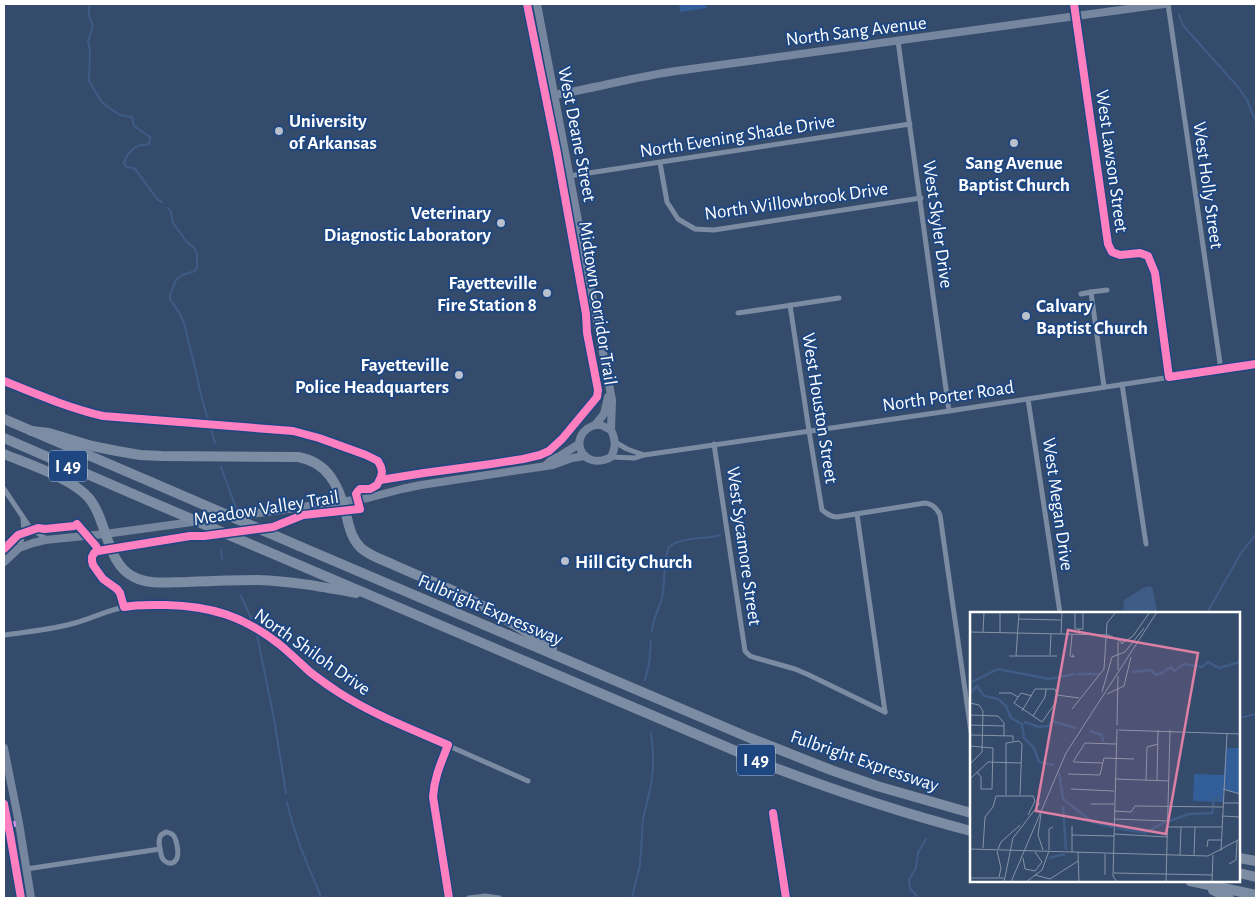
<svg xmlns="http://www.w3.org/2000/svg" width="1260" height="902" viewBox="0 0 1260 902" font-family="'Alegreya Sans',sans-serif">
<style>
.green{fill:#325e99}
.water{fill:#3e5c86}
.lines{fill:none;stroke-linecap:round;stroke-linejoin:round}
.stream{stroke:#3e5c86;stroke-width:2}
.street{stroke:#7b8ba2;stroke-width:5}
.secondary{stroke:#76869e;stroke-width:8}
.highway{stroke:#7c8ca2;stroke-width:10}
.highway-bridge{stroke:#7c8ca2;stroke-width:10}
.quiet{stroke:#d193ec;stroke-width:6;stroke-dasharray:12 6;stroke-linecap:butt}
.cycleway-casing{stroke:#1e4782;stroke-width:11}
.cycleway{stroke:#ff80c0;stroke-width:8}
.poi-dot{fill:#b8c0cc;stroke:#1e4782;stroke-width:2}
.labels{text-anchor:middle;stroke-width:4;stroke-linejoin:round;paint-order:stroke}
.shield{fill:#1e4782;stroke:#bcc8da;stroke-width:1}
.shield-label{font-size:18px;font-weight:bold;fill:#fff}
.street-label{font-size:19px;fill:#fff;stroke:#1e4782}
.poi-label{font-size:19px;font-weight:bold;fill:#fff;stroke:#1e4782;text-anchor:start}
.inset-river{fill:none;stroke:#3e5c86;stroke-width:2.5}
.inset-road{fill:none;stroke:#8693a7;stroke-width:1}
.view{fill:#dd80a5;fill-opacity:0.15;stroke:#dd80a5;stroke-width:2.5}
.inset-edge{fill:none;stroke:#fff;stroke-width:2.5}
</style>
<rect width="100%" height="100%" fill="#354b6c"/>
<polygon class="green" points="679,4 706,4 707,8 680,12"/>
<polygon class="water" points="1150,586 1153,589 1157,613 1123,613 1124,600 1143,588"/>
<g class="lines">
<g class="stream">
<path d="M89 4V16L93 26 88 41 90 51 89 81 101 101 108 107 120 115 132 117 134 126 150 137 149 144C146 145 143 145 141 145 133 147 125 156 124 164L127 167 133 168 135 169 155 196 158 200 162 202"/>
<polyline points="1179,15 1183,25 1188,31 1238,87 1247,100 1256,122"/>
<polyline points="168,208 171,212 173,223 186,241 195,249 197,254 197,268 195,271 182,275 176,280 170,295 170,299 180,314 184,323 195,368 201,395 208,420"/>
<polyline points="211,429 215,443"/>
<polyline points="221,467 236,508"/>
<polyline points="221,550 222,560"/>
<polyline points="241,596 251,618"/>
<polyline points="1207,613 1241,553 1256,534"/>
<path d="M652 632C652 620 659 609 662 598 666 581 662 562 669 547 682 536 704 540 720 535"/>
<polyline points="257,635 274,719 286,793"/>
<polyline points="645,680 649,664 651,641"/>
<polyline points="1239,718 1256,714"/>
<path d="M287 802C294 834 307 864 320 894V898"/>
<polyline points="632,898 633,893 640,865 643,819 651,785 653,768 653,752 651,732"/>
<polyline points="918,898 916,895 910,889 909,880 916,868 918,853 926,839"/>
</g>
<g class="street">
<polyline points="1074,4 1108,244 1112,252 1120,255 1140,253 1148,256 1155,273 1169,377"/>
<polyline points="1168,4 1221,370"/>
<polyline points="898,41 949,411"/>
<polyline points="660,163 667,202 678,219 695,229 714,230 921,198"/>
<polyline points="569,176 910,124"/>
<polyline points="1081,294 1091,292"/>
<path d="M790 305 809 431 822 510C827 514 831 517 837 517L925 503C933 504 937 508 940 515L971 732"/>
<polyline points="738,313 839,298"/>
<polyline points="1122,384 1146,544"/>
<polyline points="1104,387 1091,292 1107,290"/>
<polyline points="1028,399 1060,613"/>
<polyline points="615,442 627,449 644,455"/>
<polyline points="714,444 745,651 750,656 756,658 795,669 809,675 885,712"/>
<polyline points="611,457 635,458 644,455 949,411 1256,364"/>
<polyline points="4,489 31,529 47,539"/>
<polyline points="857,514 885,712"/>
<polyline points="19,548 24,531 23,519"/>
<path d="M4 635C26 632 49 630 71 624 89 620 107 610 125 607 138 604 150 605 163 605 196 606 229 611 257 629 278 641 294 659 313 674 331 688 350 700 370 711L528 781"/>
<path d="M448 745C441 763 434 778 433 797L449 898"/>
<polyline points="4,826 19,823"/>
<path d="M166 832C170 833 171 833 173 835 177 839 179 854 177 858 173 868 162 862 161 854 160 847 157 841 161 835Z"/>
<polyline points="26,869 160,849"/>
<polyline points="469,898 485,896 499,898"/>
</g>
<g class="secondary">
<polyline points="537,4 612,400 611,430"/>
<path d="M554 95C595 88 635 77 676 71L1164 4"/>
<path d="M595 425H601L611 430C616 440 616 447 611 457 581 473 566 434 595 425Z"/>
<polyline points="595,425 604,414 608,397"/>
<polyline points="547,464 551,460 560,456 579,444"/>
<polyline points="4,562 19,548 33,543 45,540 105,534 368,498 402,489 421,485 553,465 572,458 585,456"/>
<polyline points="4,748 19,823 31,898"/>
</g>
<g class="highway">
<polyline points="4,419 151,482"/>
<path d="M31 431 49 433 92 446 117 451 140 455 162 456 298 457C328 462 339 486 346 514 349 526 351 538 361 548 370 556 383 560 394 565 414 574 434 582 454 591 488 607 520 628 552 648"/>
<polyline points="4,438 133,494"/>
<path d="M4 454C28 464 71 478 88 497 107 518 106 564 134 577 149 585 169 582 186 582 210 581 234 580 258 580 291 581 323 587 356 593"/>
<polyline points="299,546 750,738 831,770 877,786 971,813"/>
<path d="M264 550 778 769C842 793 906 814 971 831"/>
<polyline points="1239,858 1256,861"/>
<polyline points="1239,873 1256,877"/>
<polyline points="1190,881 1256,895"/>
<polyline points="1213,890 1229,898"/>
</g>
<g class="highway-bridge">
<polyline points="151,482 299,546"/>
<polyline points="133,494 264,550"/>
</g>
<polyline class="quiet" points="4,826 19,823"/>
<defs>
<g id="cycleway">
<polyline points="1074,4 1108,244 1112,252 1120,255 1140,253 1148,256 1155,273 1169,377 1256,364"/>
<path d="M4 381C36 394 69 408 103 416L293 431 319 438 366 455 378 461 381 467 382 472 381 477 377 485 370 489H360L358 491 356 494 360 509 303 515 273 527 204 536H190L98 551 94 553 92 557V561L93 565 103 579 117 589 120 593 124 607C138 604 152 605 166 605 211 606 243 616 279 644 290 653 300 663 310 672 319 679 329 686 338 692 372 714 411 729 448 745 441 763 434 778 433 797L449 898"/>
<polyline points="380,480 424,473 491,464 523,459 540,455 549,451 562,439 597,397 598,390 587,333 586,314 557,153 527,4"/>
<polyline points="4,549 18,535 38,528 45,529 74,526 77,524 96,546 98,551"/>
<polyline points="4,804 10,834 21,898"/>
<polyline points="773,813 786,898"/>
</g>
</defs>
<use href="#cycleway" class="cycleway-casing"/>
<use href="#cycleway" class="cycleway"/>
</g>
<g class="poi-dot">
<circle cx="279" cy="131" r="5"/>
<circle cx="1014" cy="143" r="5"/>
<circle cx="501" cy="223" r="5"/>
<circle cx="547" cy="293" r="5"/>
<circle cx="1026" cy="316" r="5"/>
<circle cx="459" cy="375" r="5"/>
<circle cx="565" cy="561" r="5"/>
</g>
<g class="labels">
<g class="shield">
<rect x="49" y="450.5" width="38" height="31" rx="4"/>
<rect x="737" y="744.5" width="38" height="31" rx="4"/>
</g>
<g class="shield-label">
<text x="68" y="472">I 49</text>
<text x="756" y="766">I 49</text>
</g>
<g class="street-label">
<text transform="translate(856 30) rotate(-7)" y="7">North Sang Avenue</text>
<text transform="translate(578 134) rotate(79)" y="7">West Deane Street</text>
<text transform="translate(737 135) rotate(-9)" y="7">North Evening Shade Drive</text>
<text transform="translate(1113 161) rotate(82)" y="7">West Lawson Street</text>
<text transform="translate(1209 185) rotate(82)" y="7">West Holly Street</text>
<text transform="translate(796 200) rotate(-8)" y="7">North Willowbrook Drive</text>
<text transform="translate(939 224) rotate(82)" y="7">West Skyler Drive</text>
<text transform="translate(599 303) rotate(81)" y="7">Midtown Corridor Trail</text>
<text transform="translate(948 395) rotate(-8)" y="7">North Porter Road</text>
<text transform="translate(821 408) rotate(81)" y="7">West Houston Street</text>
<text transform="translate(1059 504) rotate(82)" y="7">West Megan Drive</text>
<text transform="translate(266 507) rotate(-9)" y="7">Meadow Valley Trail</text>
<text transform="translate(745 546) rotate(82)" y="7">West Sycamore Street</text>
<text transform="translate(491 609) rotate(23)" y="7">Fulbright Expressway</text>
<text transform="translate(313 651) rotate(35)" y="7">North Shiloh Drive</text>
<text transform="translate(865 760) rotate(19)" y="7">Fulbright Expressway</text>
</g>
<g class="poi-label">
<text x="289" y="127">University<tspan x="289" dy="22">of Arkansas</tspan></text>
<text x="1014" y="169" text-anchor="middle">Sang Avenue<tspan x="1014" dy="22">Baptist Church</tspan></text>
<text x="491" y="219" text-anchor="end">Veterinary<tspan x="491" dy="22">Diagnostic Laboratory</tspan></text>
<text x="537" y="289" text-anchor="end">Fayetteville<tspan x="537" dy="22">Fire Station 8</tspan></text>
<text x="1036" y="312">Calvary<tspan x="1036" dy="22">Baptist Church</tspan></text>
<text x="449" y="371" text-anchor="end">Fayetteville<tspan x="449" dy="22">Police Headquarters</tspan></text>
<text x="575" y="568">Hill City Church</text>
</g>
</g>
<g transform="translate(970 612)">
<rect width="270" height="270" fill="#354b6c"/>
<path d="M256 136H270V182L254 177 253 190 223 189 224 162 254 163Z" fill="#325e99"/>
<path class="inset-river" d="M195 59 201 55 204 59 214 52 232 55 238 50 249 56 270 50M162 60 181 58 186 63 194 60M107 62H129M0 71 28 57 79 67 105 62M0 81 7 74 14 84 28 87 36 94 41 106 52 112 54 126 64 136 69 150 84 153M54 110 69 115 78 114 82 109 106 116M120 119 132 123 133 130M89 161 93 187 101 193M101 193 122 210 143 215M93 194 96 238M243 194V189L252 184M199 209 219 202 242 201 243 196M146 216 175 221 195 210M79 246 95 242"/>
<path class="inset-road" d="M105 0V17H109M48 7 91 8M0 20 139 23 153 31M13 20 14 0M30 21V0M91 22 92 0M109 22V17H113V0M151 32 163 24 180 0M102 42 104 45 100 44 102 23M80 43 81 22M39 44H87M46 44 49 0M148 58V30M132 80 142 45 155 40 174 16M29 81H41L48 85M137 82 154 74 161 45M87 83 109 86M62 84 51 81 44 91 72 110 86 90 87 83M0 91 9 93 13 99 12 140 0 152M102 97 134 57 137 11 146 0M52 99 65 77H85L87 83M0 103 28 104 34 111V124M63 104 75 85 76 77M0 113 34 114M147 113 148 64M149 118 270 122M0 123 43 124V129M0 134 23 136 22 177H11V165L7 160M103 150 115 131 146 132M104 150 132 151M98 162 130 163 134 146 164 147M0 167 18 150 51 151M145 167 199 169M176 168 177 135 188 132M187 168 188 118M101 177 144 179M253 177 270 182M36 183V131L49 129 52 132 50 183M253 191H270M121 192H144M144 199 161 200 165 194 253 195M71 202 68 223 73 238M252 204 270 205M144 207 198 209M198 215H252M144 222 197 225M102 223 144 224M237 235 238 228H251M13 236 15 205 23 195 26 184H63L65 189 58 203M0 237 238 244 270 227M28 237 31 230 50 213M79 238V217L83 215M27 239 31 256 29 265M251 239 257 121M102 240V214M108 240 109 270M210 243 211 215M224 243 225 215M53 246 55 257 65 259 72 250 65 240M259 252 266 248 267 229M144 261 243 263M65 263 80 267 108 249M135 263V242M0 266H34M34 270 43 226 70 191M41 270 96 141 187 0M56 270 72 258 79 239M147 270 143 264 147 117M196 270 200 118M242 270 243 243"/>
<path class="view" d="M98 18 228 41 196 222 66 199Z"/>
<rect width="270" height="270" class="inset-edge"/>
</g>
<rect width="1260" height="902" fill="none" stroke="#ffffff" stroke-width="10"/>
</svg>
